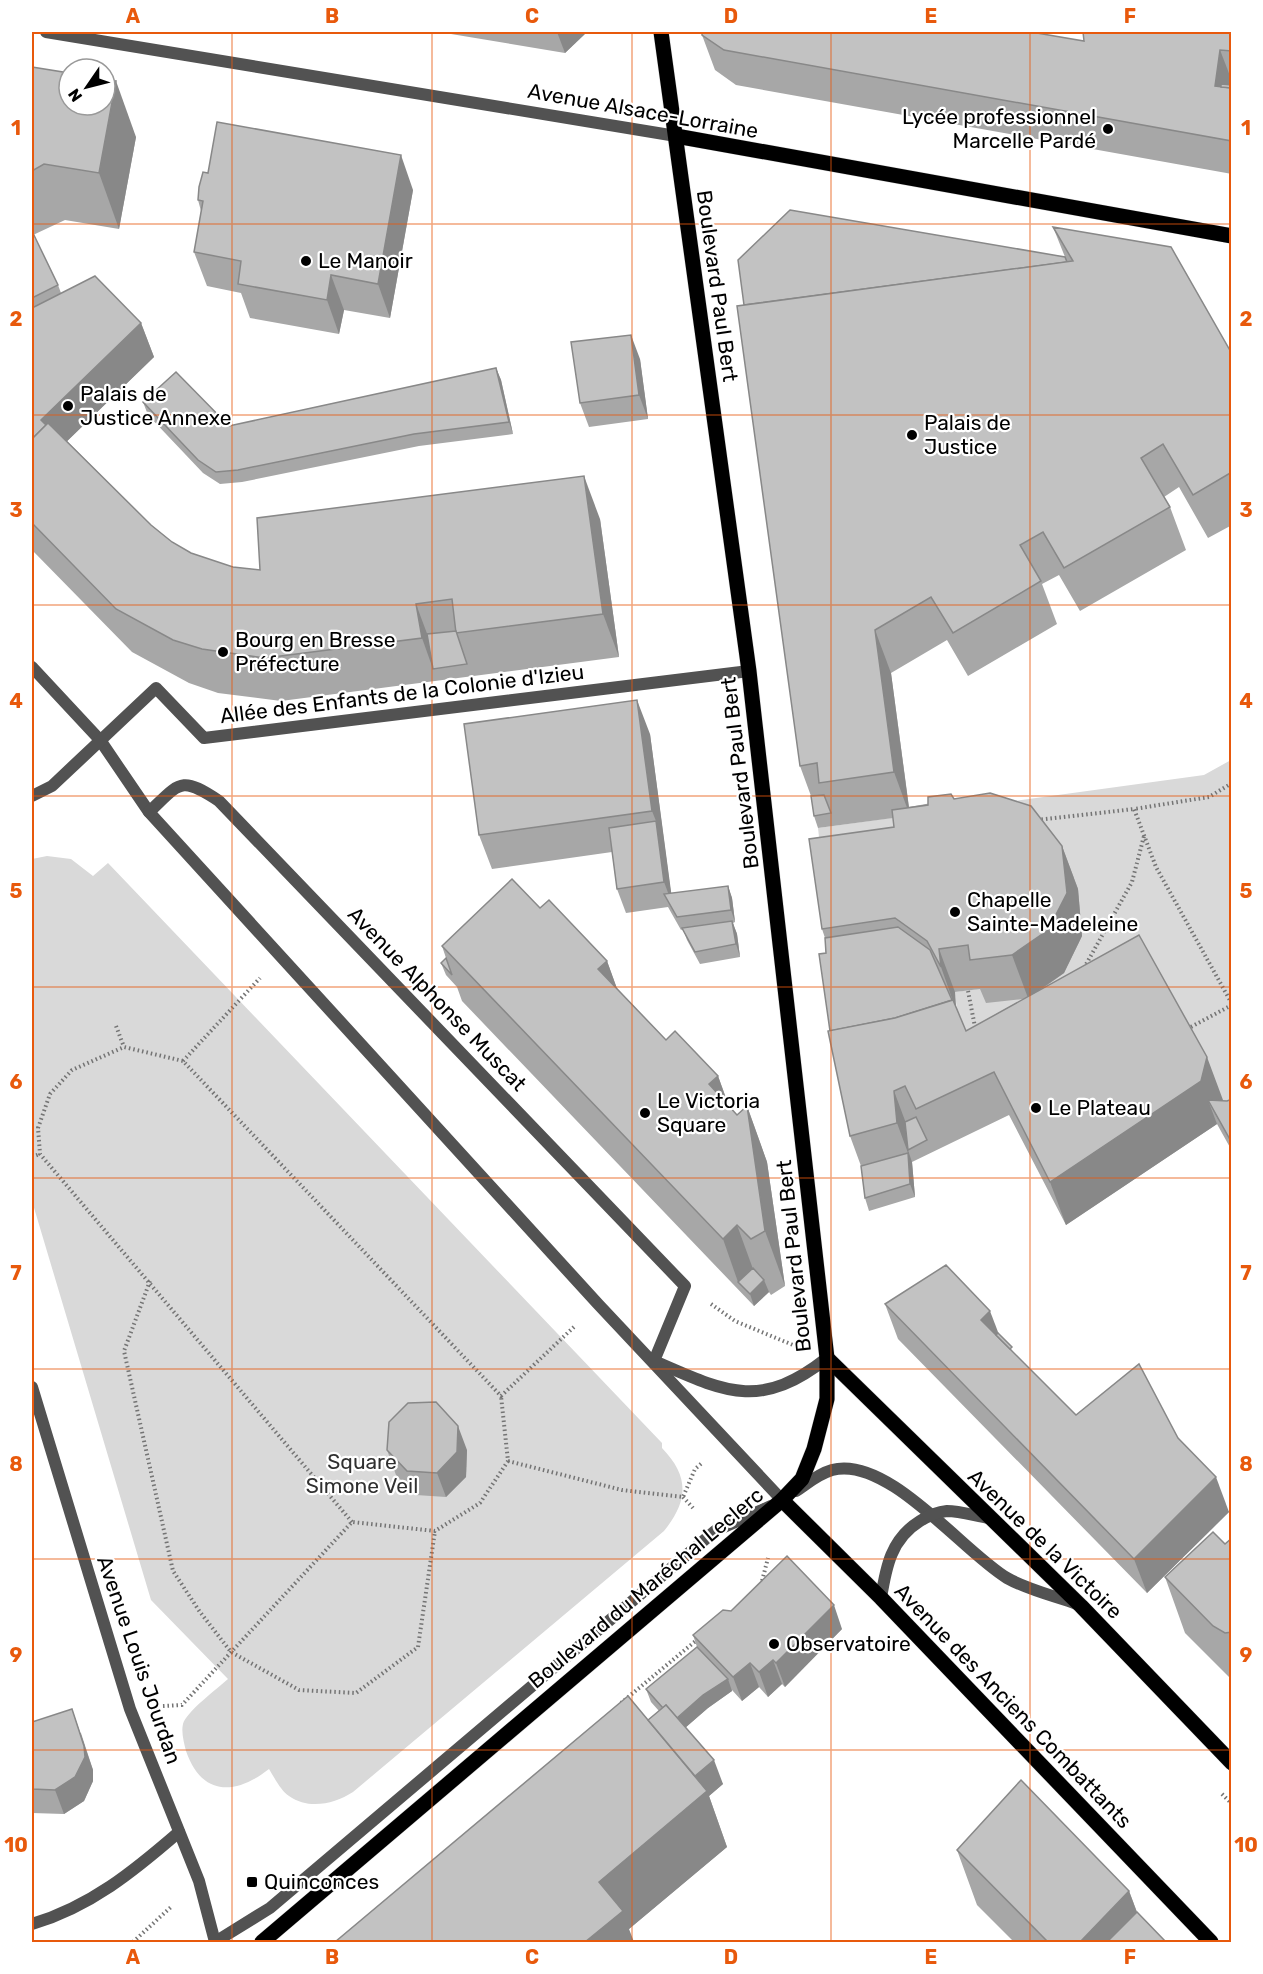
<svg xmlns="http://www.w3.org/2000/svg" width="1263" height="1974" viewBox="0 0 1263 1974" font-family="Rubik,sans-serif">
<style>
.green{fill:#d9d9d9}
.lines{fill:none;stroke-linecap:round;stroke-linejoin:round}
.primary-casing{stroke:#dbdbdb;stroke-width:16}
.path{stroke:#747474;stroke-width:4;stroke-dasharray:1.5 3;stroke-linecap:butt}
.lane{stroke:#525252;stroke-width:12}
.street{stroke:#525252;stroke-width:12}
.primary{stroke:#000;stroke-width:15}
.wall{fill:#a7a7a7;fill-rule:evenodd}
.shaded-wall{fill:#888}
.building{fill:#c2c2c2;stroke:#888;stroke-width:1.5}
.grid{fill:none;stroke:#e8590c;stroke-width:1.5;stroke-opacity:0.55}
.poi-dot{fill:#000;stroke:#fff;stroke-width:2}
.labels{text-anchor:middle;stroke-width:4.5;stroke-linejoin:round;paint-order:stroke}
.street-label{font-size:21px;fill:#000;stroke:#fff}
.poi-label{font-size:21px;fill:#000;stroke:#fff;text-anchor:start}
.park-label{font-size:21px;fill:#303030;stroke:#fff}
.neatline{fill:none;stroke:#e8590c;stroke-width:2}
.grid-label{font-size:20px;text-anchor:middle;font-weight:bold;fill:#e8590c}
</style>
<rect width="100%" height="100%" fill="#fff"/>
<g class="green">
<polygon points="1231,760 1231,1125 982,1074 957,1011 955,992 984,988 1030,996 820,846 818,828 1204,775"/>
<path d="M47 856 71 859 93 876 108 863 662 1443V1448C690 1477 688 1501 664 1531L353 1792C334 1804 309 1810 289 1796 281 1791 274 1777 269 1769 236 1795 202 1797 186 1751 184 1743 181 1732 183 1724 186 1712 218 1688 228 1679L151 1600 32 1201V859Z"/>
</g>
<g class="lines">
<defs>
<g id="primary">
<polyline points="676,136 1232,236"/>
<polyline points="827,1358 1081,1606 1232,1763"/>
<polyline points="782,1500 881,1598 1211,1942"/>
<polyline points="262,1942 782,1500 802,1479 814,1449 827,1399 827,1358 749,671 661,32"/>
</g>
</defs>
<use href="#primary" class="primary-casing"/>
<g class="path">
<polyline points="1232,783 1209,797 1134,809 1156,867 1232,1004"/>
<polyline points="1037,820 1134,809"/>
<polyline points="1084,968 1132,882 1144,836"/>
<polyline points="968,991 975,1027 978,1027"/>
<polyline points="116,1026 124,1047"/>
<polyline points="1187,1029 1232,1005"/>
<polyline points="183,1061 260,978"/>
<polyline points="32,1157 40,1154"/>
<polyline points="150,1281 124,1351 173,1571 200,1612 231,1652 299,1690 356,1693 418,1647 435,1531"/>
<polyline points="711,1304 735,1321 793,1345"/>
<polyline points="508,1461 622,1490 683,1497 695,1469 703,1462"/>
<polyline points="683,1497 693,1508"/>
<polyline points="352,1522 40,1154 38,1128 50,1094 72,1070 124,1047 183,1061 501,1396 576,1325"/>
<polyline points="761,1585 768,1558"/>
<polyline points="621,1703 698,1639"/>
<polyline points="163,1706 182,1705 352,1522 435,1531 480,1503 508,1461 501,1396"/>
<polyline points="1222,1794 1232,1804"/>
<polyline points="133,1942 172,1906"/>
</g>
<g class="lane">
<path d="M796 1491C808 1483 818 1474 832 1470 888 1455 963 1552 1007 1578 1028 1590 1055 1596 1077 1604"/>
<polyline points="215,1942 270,1908 715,1531 771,1506"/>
</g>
<g class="street">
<polyline points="46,32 676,136"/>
<polyline points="32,667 100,740 149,812 598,1304 782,1500"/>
<polyline points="32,796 52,786 156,688 204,738 749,671"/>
<path d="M149 812C180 783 180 775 219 801L685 1286 654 1361C725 1392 760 1411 827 1358"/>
<polyline points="32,1387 130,1709 199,1881 215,1942"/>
<path d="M881 1598C886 1567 891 1539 920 1521 928 1516 937 1512 947 1511 960 1511 976 1516 989 1518"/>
<path d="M32 1924C90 1907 134 1871 179 1832"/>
</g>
<use href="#primary" class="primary"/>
</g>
<g class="wall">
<polygon points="439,32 587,32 565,53"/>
<polygon points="1232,32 1232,174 736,85 715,70 702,35 1084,41"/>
<polygon points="32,67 136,137 119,229 65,220 33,235 58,285 61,293 141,323 154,357 67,441 151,525 172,542 191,553 233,567 260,570 600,519 619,657 281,701 218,693 189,683 132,652 32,550"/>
<polygon points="413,190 390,318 344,310 339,334 250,318 241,293 207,286 194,252 201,211 198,200"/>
<path d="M1053 227 1232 354V525L1208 538 1179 487 1164 497 1170 507 1186 550 1080 611 1059 575 1042 584 1057 624 968 676 947 640 891 673 909 807 954 799 1062 846 1078 889 1082 936 1064 973 1042 989 1223 1101H1227L1232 1099V1151L1217 1124 1066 1225 1009 1115 912 1162 915 1197 869 1211 865 1198 861 1166 850 1136 830 1031 825 938 822 929 894 827 893 818 818 828 814 816 811 796 800 766 1065 257ZM980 989 986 1003 1023 999 966 1031 956 1007 955 992Z"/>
<polygon points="640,359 648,419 589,427 580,403"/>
<polygon points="496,368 501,380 513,434 419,446 242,482 220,484 203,473 148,415 143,402 229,426"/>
<polygon points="650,734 671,894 728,886 732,898 735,922 733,923 737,934 740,957 700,964 687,940 683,929 681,930 668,907 626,913 617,889 612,852 492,869 479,835"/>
<polygon points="540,908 607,961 617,989 666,1040 718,1076 729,1106 737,1115 747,1106 767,1162 785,1286 771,1295 769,1292 754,1306 462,1001 457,987 446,975 441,963 446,958 442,946"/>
<polygon points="885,1304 998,1333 1014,1353 1076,1415 1178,1438 1229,1512 1147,1593 898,1339"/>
<polygon points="387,1450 467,1450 466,1477 446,1497 416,1495 396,1475"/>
<polygon points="1232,1538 1232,1680 1185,1633 1165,1577 1225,1544"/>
<polygon points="842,1629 785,1687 782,1684 768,1697 759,1687 742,1701 732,1690 732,1691 708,1708 685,1728 723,1784 709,1796 727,1847 629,1929 335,1942 648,1720 659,1711 651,1702 646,1689 697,1647 693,1635"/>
<polygon points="32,1722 81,1733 93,1770 93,1781 84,1801 64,1814 32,1813"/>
<polygon points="957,1850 1129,1891 1137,1912 1166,1942 1014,1942 977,1905"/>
</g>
<g class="shaded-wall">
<polygon points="557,32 587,32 565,53"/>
<polygon points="1220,50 1232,81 1232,94 1215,86"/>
<polygon points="116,81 136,137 119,229 99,173"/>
<polygon points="401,155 413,190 390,318 378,284"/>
<polygon points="331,275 344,310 339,334 327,300"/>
<polygon points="141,323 154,357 58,450 41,420"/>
<polygon points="631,335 640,359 648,419 639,395"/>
<polygon points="496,368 501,380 513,434 509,422"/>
<polygon points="584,476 600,519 619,657 603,614"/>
<polygon points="416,604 432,647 433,669 422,638"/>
<polygon points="875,630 891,673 910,816 894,772"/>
<polygon points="637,700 650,734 673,906 664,882 656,821 652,811"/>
<polygon points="1062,846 1078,889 1082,936 1064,973 1028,998 1012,955"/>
<polygon points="728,886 732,898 735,922 731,910"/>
<polygon points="732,921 737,934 740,957 736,944"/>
<polygon points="939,949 955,992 956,1010 941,967"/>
<polygon points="607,961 627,1016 598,969"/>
<polygon points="1207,1057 1223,1100 1218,1119 1208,1100 1217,1124 1066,1225 1050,1182"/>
<polygon points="718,1076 738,1132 709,1084"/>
<polygon points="894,1091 910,1134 908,1150 912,1162 915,1197 910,1184 908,1153 897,1123"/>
<polygon points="747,1106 767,1162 785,1286 765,1231"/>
<polygon points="737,1225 757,1280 738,1282 723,1239"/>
<polygon points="764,1280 769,1292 754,1306 750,1294"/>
<polygon points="990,1311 1003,1345 981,1320"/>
<polygon points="458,1426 467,1450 466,1477 446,1497 437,1473"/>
<polygon points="1216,1477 1229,1512 1147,1593 1134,1559"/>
<polygon points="834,1605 842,1629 785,1687 776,1663"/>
<polygon points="773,1660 782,1684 768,1697 759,1672"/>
<polygon points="750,1663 759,1687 742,1701 733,1677"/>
<polygon points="728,1679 732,1691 708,1708 678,1734 674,1721 703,1695"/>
<polygon points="72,1709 93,1770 93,1781 84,1801 64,1814 55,1790"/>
<polygon points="714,1760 723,1784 709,1796 727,1847 629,1929 634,1942 585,1942 599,1882 686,1784"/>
<polygon points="1129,1891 1148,1942 1080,1942"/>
</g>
<g class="building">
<polygon points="702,32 1031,32 1084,41 1083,32 1232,32 1232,51 1220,50 1215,86 1232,88 1232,141 724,50 702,35"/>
<polygon points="32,67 69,73 69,105 105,105 105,80 116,81 99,173 44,164 32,171"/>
<polygon points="1221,84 1232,85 1232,88 1221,87"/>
<polygon points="217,122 401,155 378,284 331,275 327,300 238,284 241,261 194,252 203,201 198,200 199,187 203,172 208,173"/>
<polygon points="790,210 1065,257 1067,262 744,305 738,260"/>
<polygon points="1053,227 1171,247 1232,354 1232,472 1193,495 1163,444 1141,458 1170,507 1064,568 1043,532 1020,545 1041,581 953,633 931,597 875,630 894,772 819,783 817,763 800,766 737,306 1073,261"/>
<polygon points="32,231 58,285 32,298"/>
<polygon points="95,276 141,323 41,420 46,425 32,439 32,308"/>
<polygon points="631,335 639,395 580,403 571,342"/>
<polygon points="496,368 509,422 414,434 238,470 216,472 198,460 143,402 176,372 229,426"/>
<polygon points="48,423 151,525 172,542 191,553 233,567 260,570 257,518 584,476 603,614 456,633 452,599 416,604 422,638 265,658 202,649 173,640 116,609 32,523 32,439"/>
<polygon points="456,631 467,664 433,669 427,634"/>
<polygon points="637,700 652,811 479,835 464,724"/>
<polygon points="990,793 1031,806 1062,846 1067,893 1048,930 1012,955 970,960 968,945 939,949 941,967 927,941 895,918 822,929 809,839 894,827 892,810 928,805 928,797 951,794 954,799"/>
<polygon points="824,795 831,813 814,816 811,796"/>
<polygon points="656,821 664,882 617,889 609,828"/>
<polygon points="512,879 540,908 549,900 607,961 598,969 666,1040 675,1031 718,1076 709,1084 737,1115 747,1106 765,1231 751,1239 737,1225 723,1239 442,946"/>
<polygon points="728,886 731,910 677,917 664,894"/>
<polygon points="732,921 736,944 695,952 682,928"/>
<polygon points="898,927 930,950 952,1000 895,1018 830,1031 819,954 826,953 825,938"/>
<polygon points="1139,935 1207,1057 1201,1081 1050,1182 994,1072 916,1109 905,1086 894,1091 897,1123 850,1136 828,1031 895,1018 953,1000 966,1031"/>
<polygon points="446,958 452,975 441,963"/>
<polygon points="1232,1099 1232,1143 1208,1100 1227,1101"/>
<polygon points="916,1117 927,1140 908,1150 905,1122"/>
<polygon points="908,1153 910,1184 865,1198 861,1166"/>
<polygon points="946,1265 990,1311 981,1320 1076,1415 1139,1364 1178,1438 1216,1477 1134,1559 885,1304"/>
<polygon points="753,1268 764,1280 750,1294 738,1282"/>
<polygon points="998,1333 1012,1347 1010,1349 996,1335"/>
<polygon points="436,1402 458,1426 457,1452 437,1473 407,1471 387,1450 389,1422 408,1403"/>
<polygon points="1213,1532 1225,1544 1232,1538 1232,1632 1225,1633 1213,1626 1165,1577"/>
<polygon points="787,1556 834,1605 776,1663 773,1660 759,1672 750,1663 733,1677 693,1635 723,1610 731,1611"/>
<polygon points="697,1647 728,1679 703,1695 677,1718 666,1705 663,1708 646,1689"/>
<polygon points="628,1696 707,1791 599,1882 623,1911 585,1942 335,1942"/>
<polygon points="666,1705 714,1760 695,1776 648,1720"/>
<polygon points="72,1709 84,1746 85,1757 75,1777 55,1790 32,1789 32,1722"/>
<polygon points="1021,1780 1129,1891 1080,1942 1048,1942 957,1850"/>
<polygon points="1137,1912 1166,1942 1107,1942"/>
</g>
<path class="grid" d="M232 32V1942M432 32V1942M632 32V1942M831 32V1942M1030 32V1942M32 224H1232M32 415H1232M32 605H1232M32 796H1232M32 987H1232M32 1178H1232M32 1369H1232M32 1559H1232M32 1750H1232"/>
<g class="poi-dot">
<circle cx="1108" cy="129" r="6"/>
<circle cx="306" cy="261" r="6"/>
<circle cx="68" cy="406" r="6"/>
<circle cx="912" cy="435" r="6"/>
<circle cx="223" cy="652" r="6"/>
<circle cx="955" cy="912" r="6"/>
<circle cx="1036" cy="1108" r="6"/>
<circle cx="645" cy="1113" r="6"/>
<circle cx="774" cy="1644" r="6"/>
<rect x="246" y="1876" width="12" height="12" rx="3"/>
</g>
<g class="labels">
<g class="street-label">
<text transform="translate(643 111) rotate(10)" y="7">Avenue Alsace-Lorraine</text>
<text transform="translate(717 286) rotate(82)" y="7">Boulevard Paul Bert</text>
<text transform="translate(402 694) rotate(-7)" y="7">Allée des Enfants de la Colonie d'Izieu</text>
<text transform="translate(740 773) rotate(-97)" y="7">Boulevard Paul Bert</text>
<text transform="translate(437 999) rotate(46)" y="7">Avenue Alphonse Muscat</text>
<text transform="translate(794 1256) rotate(-96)" y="7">Boulevard Paul Bert</text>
<text transform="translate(1045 1544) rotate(44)" y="7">Avenue de la Victoire</text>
<text transform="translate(646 1588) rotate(-40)" y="7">Boulevard du Maréchal Leclerc</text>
<text transform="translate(139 1660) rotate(71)" y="7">Avenue Louis Jourdan</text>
<text transform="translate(1013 1706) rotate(46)" y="7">Avenue des Anciens Combattants</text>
</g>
<g class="poi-label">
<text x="1096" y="124" text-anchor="end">Lycée professionnel<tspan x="1096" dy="24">Marcelle Pardé</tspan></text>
<text x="318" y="268">Le Manoir</text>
<text x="80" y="401">Palais de<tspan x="80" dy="24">Justice Annexe</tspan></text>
<text x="924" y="430">Palais de<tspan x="924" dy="24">Justice</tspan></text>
<text x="235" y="647">Bourg en Bresse<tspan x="235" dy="24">Préfecture</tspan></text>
<text x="967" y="907">Chapelle<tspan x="967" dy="24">Sainte-Madeleine</tspan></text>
<text x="657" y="1108">Le Victoria<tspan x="657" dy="24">Square</tspan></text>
<text x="1048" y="1115">Le Plateau</text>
<text x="786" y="1651">Observatoire</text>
<text x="264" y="1889">Quinconces</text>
</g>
<g class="park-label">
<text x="362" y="1469">Square<tspan x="362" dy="24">Simone Veil</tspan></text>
</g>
</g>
<rect width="1263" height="1974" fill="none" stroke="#ffffff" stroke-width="66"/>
<g transform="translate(87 87) rotate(235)"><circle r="28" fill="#ffffff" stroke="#999999" stroke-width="1.5"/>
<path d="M0-4.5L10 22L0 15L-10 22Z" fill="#000000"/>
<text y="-9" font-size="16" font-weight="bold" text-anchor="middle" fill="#000000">N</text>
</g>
<rect x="33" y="33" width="1197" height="1908" class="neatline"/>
<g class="grid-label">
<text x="133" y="23">A</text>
<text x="332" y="23">B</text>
<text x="532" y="23">C</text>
<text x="731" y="23">D</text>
<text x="931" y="23">E</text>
<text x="1130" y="23">F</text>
<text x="16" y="135">1</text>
<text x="1246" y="135">1</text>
<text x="16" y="326">2</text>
<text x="1246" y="326">2</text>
<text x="16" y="517">3</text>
<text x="1246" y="517">3</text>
<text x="16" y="708">4</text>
<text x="1246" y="708">4</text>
<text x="16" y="898">5</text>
<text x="1246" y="898">5</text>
<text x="16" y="1089">6</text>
<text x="1246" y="1089">6</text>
<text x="16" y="1280">7</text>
<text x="1246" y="1280">7</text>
<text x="16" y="1471">8</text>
<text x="1246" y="1471">8</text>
<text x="16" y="1662">9</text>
<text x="1246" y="1662">9</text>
<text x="16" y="1852">10</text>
<text x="1246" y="1852">10</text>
<text x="133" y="1964">A</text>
<text x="332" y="1964">B</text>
<text x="532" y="1964">C</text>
<text x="731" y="1964">D</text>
<text x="931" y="1964">E</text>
<text x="1130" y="1964">F</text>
</g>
</svg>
